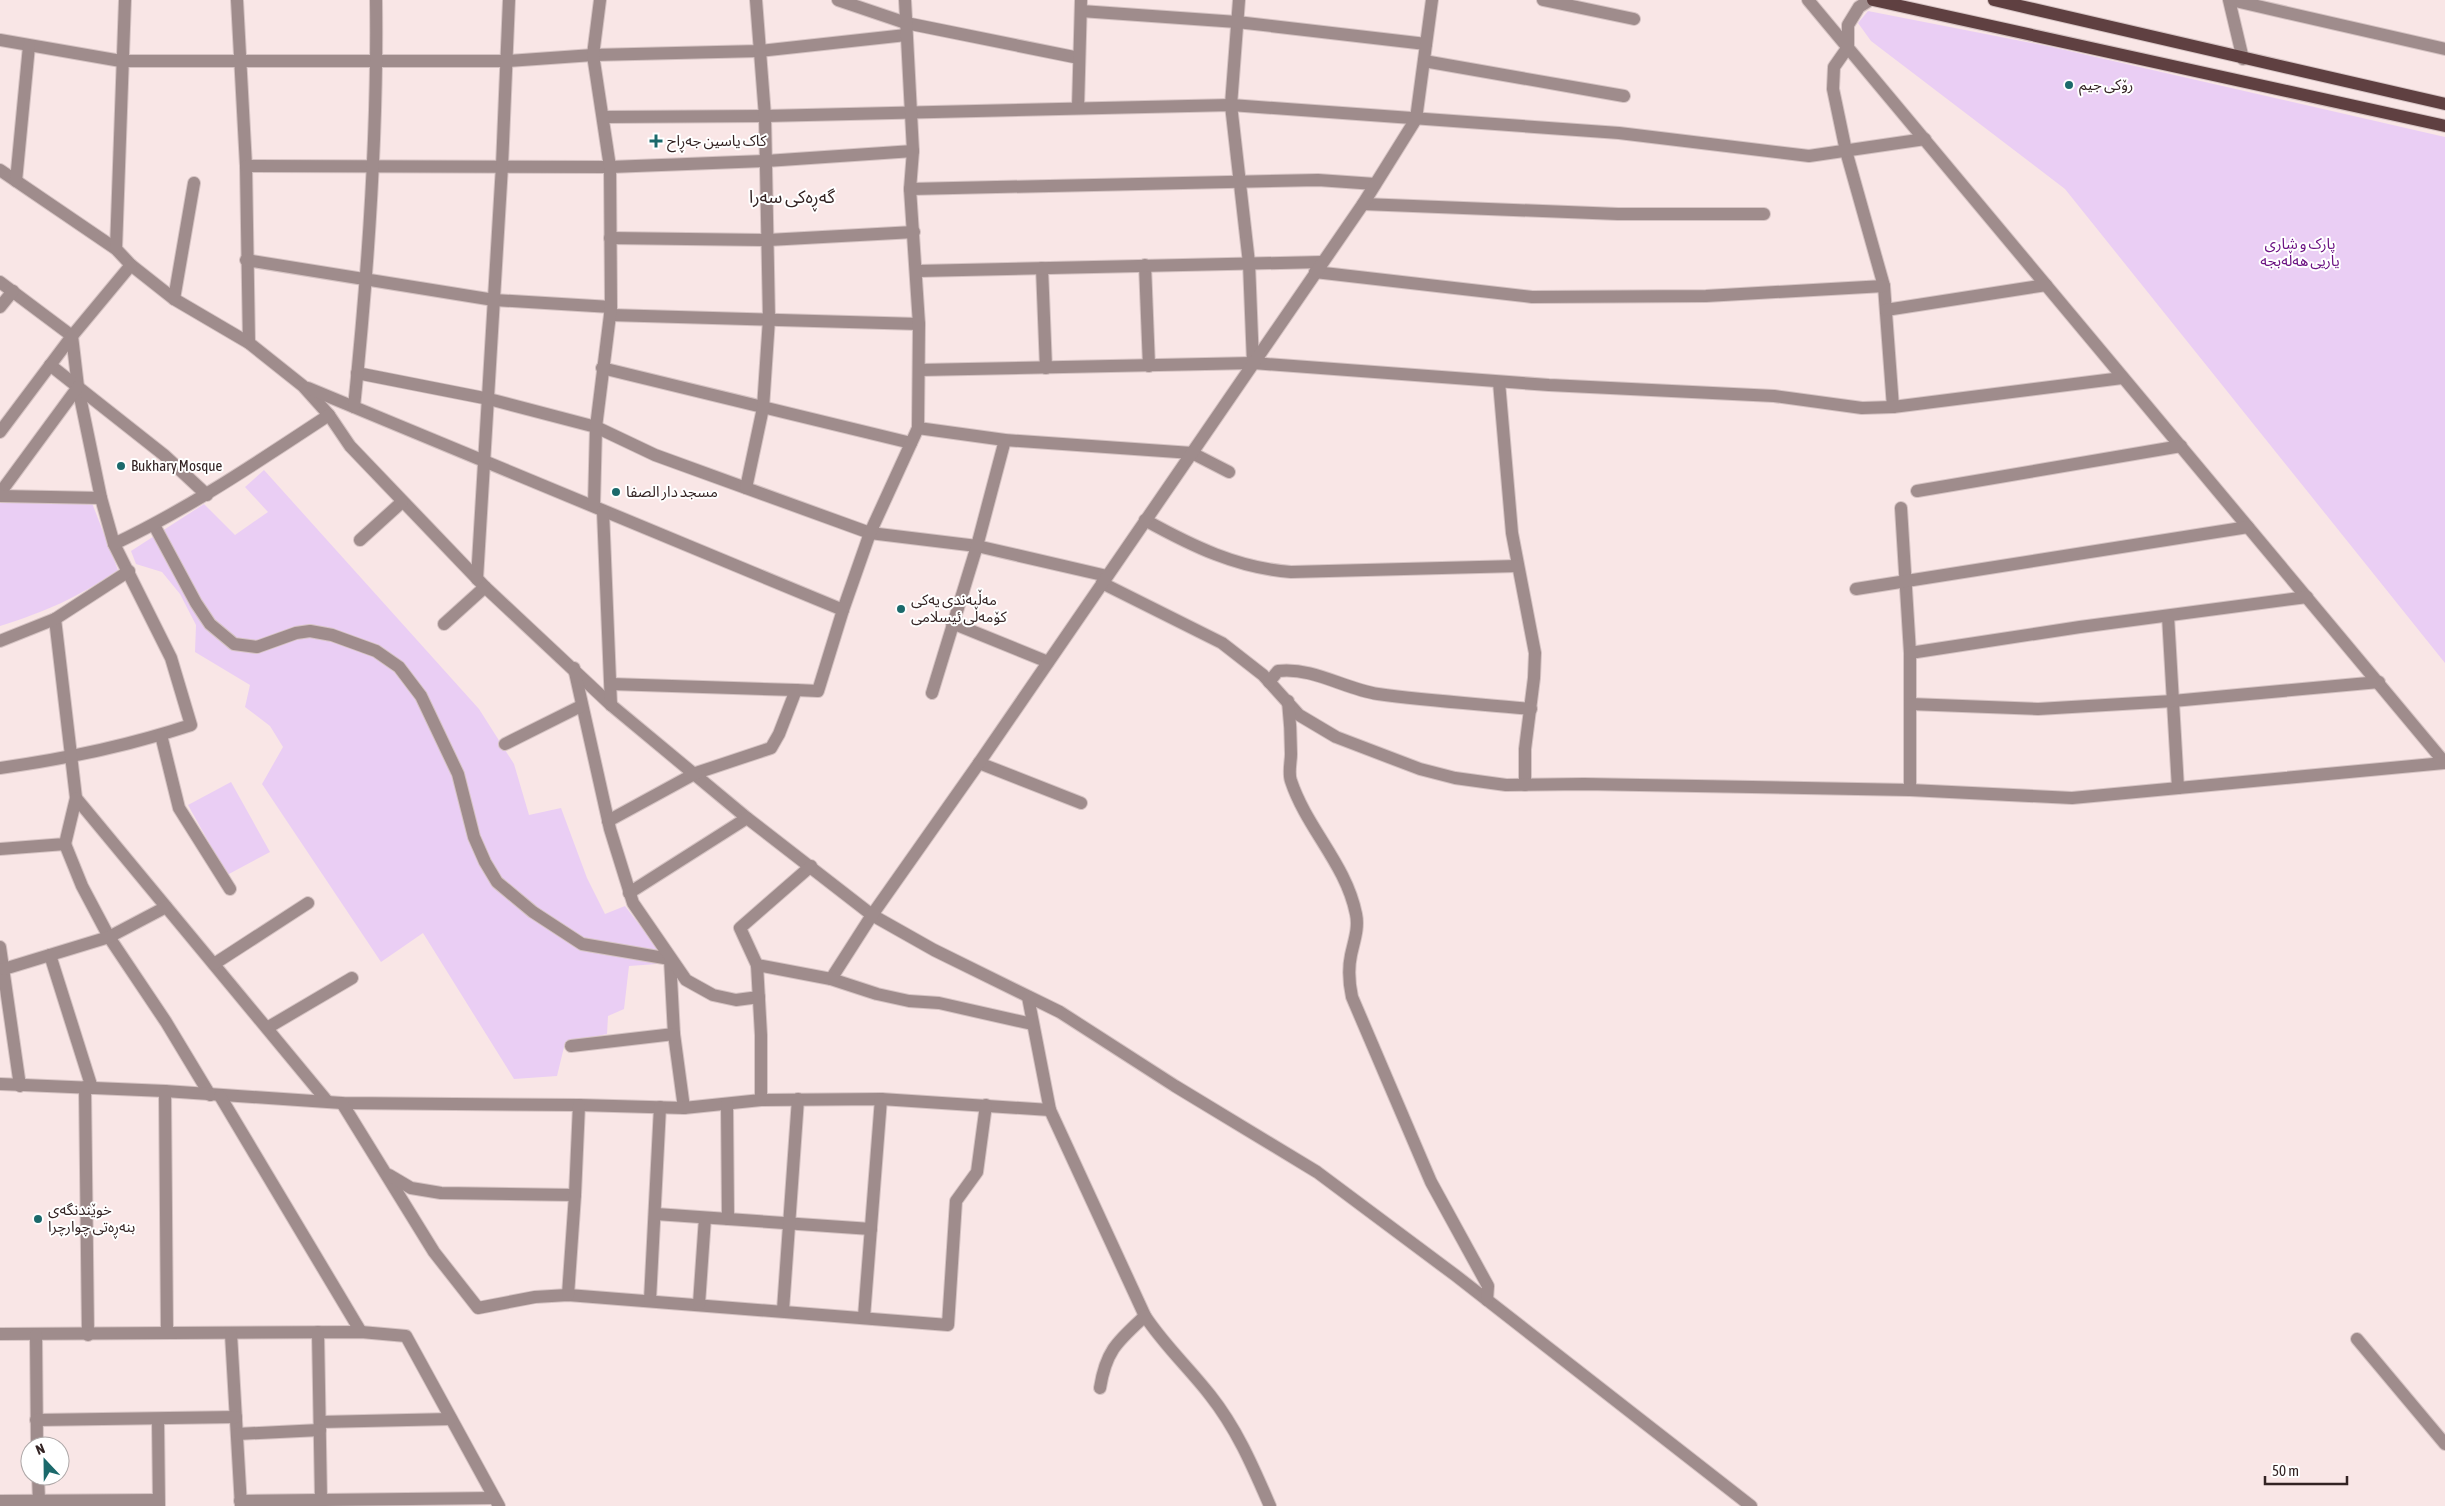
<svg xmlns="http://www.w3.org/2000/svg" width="2445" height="1506" viewBox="0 0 2445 1506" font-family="'Asap Condensed','Noto Sans Arabic',sans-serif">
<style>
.green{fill:#eacef4}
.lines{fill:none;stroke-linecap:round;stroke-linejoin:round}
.minor-casing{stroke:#d5c3c3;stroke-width:14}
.major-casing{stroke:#d5c3c3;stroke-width:14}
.minor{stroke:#9f8c8c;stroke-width:12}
.major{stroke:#5f4041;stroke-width:12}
.poi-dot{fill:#1b696b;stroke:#fff;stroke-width:2}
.labels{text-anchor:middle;stroke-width:4;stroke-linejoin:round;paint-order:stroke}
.poi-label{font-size:15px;fill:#332323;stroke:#fff;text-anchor:start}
.park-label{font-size:15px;fill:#6b1282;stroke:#fff}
.quarter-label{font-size:18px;fill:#332323;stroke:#fff}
</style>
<rect width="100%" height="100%" fill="#f9e6e6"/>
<g class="green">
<polygon points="1868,11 2052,47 2445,137 2445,663 2065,189 1871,41 1858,23"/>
<polygon points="264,470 479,709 514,764 529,815 561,808 587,878 605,914 625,906 657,947 657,964 629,966 624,1009 608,1016 607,1034 565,1043 557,1076 514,1079 423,933 381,962 262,784 283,747 270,726 245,707 250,685 195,652 196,625 180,594 162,572 136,564 131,551 204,504 235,535 268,512 245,487"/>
<path d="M0 503H92L118 570C77 598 47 611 0 626Z"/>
<polygon points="231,782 270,852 227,875 188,805"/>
</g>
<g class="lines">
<defs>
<g id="minor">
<polyline points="237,0 246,166 249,343"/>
<polyline points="838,0 906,23 1079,58"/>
<polyline points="1239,0 1231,105 1249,263 1253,363"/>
<polyline points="1543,0 1634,19"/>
<polyline points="1808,0 2445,763"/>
<polyline points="1870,0 1859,7 1848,25 1848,47 1834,67 1833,89 1846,151 1884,286 1893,407"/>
<polyline points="2229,0 2243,59"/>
<polyline points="2231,0 2445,49"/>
<polyline points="1081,11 1237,22 1426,44"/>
<polyline points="0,40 121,61 507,61 593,55 759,51 906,35"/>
<polyline points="1424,61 1624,96"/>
<polyline points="1078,108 1081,0"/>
<polyline points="603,117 765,116 1231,105 1619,133 1809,156 1925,139"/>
<polyline points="246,166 610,167 766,161 913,151"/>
<polyline points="0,170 116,249 131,265 174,299 249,343 303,386 329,415 350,446 485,587 611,705 747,818 872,915 934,950 1060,1012 1175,1086 1317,1172 1455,1275 1751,1506"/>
<polyline points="16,181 29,46"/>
<polyline points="910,189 1318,180 1375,184"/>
<polyline points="1363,204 1618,214 1764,214"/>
<polyline points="610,238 768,240 914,232"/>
<polyline points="116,249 125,0"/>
<polyline points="246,260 494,300 611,307"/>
<polyline points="1145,265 1149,366"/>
<polyline points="1042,268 1046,368"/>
<polyline points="917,271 1322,262"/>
<polyline points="1315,272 1532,297 1706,296 1884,286"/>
<path d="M0 282 72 336 78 387 101 498 114 544 171 658 191 725C128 746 65 759 0 768"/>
<polyline points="174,299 194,183"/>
<polyline points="0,307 13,291"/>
<polyline points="1886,310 2046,285"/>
<polyline points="610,315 919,324"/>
<polyline points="50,365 164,455 207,495"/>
<polyline points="602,368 911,443"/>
<polyline points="919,370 1253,363 1549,385 1774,396 1862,408 1893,407 2122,378"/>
<polyline points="357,373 489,399 596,427 655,455 870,533 977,546 1107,576"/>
<polyline points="1499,382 1512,533 1535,653 1534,678 1525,749 1525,785"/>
<polyline points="308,388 843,610"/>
<path d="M354 407C368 272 378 137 376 0"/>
<polyline points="918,428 1005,440 1192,453 1229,472"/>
<polyline points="0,432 72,336 131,265"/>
<polyline points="746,488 763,408 769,319 765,116 756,0"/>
<polyline points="1917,491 2181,446"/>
<polyline points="0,493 78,387"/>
<polyline points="0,496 101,498"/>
<polyline points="594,506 596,427 611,307 610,167 593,55 600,0"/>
<polyline points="1901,508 1910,653 1910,790"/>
<polyline points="603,511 611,705"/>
<path d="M1145 520C1192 546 1237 568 1291 572L1517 566"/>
<polyline points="154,525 196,603 210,624 234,644 257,647 296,633 310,631 332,635 376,651 399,667 421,696 458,774 474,837 485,862 497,882 533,912 582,944 670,959 674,1034 684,1108"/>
<polyline points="360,540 402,502"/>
<path d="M114 544C190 508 259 461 329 415"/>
<polyline points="477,579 502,166 509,0"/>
<polyline points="1102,583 1222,643 1263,675 1299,715 1336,737 1420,769 1455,778 1506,785 1584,784 1910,790 2072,798 2444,763"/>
<polyline points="1856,589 2248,527"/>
<polyline points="2168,616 2178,788"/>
<polyline points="55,619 76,798 327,1101"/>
<polyline points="952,623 1048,662"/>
<polyline points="444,624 485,587"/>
<polyline points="0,641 55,619 129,571"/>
<polyline points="1910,653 2080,627 2307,597"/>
<polyline points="574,668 610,829 633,903 686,980 713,995 736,1000 759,997"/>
<path d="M1269 682 1278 671C1314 667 1344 689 1378 694 1429 701 1480 704 1531 709"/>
<polyline points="611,684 796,690"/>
<polyline points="932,693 977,546 1005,440"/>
<path d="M1288 701C1290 719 1291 736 1291 754 1291 762 1288 773 1291 781 1307 829 1346 864 1356 914 1359 928 1354 941 1351 955 1348 969 1349 983 1352 997L1431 1182 1488 1286 1487 1300"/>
<polyline points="1910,704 2038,709 2173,701 2379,682"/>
<polyline points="161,735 179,808 230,889"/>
<polyline points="505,744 581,706"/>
<polyline points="979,763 1081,803"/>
<polyline points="696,773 771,748 779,734 796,690 818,691 843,610 870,533 918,428 919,324 910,189 913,151 905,0"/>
<polyline points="608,821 696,773"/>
<polyline points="65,844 82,886 109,937 166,1022 210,1095"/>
<polyline points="0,849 65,844 76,798"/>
<polyline points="629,893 747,818"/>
<polyline points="0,947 20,1086"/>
<polyline points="50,955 92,1088"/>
<polyline points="214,964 308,903"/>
<polyline points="757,965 740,928 811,866"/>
<polyline points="4,969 109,937 166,907"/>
<polyline points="831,979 872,915 979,763 1363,204 1416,119 1432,0"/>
<path d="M1028 997 1050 1110 1145 1316C1164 1345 1189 1368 1210 1395 1237 1429 1253 1467 1270 1506"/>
<polyline points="267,1028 352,978"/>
<polyline points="571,1046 674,1034"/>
<polyline points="0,1084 165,1091 342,1103 579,1105 684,1108 761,1100 881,1099 1050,1110"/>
<polyline points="85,1087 88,1335"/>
<polyline points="165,1091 167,1333"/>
<polyline points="220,1096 361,1332"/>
<polyline points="761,1100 761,1035 757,965 831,979 877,994 909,1001 939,1003 1032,1024"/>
<polyline points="342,1103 434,1252 478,1308 535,1297 568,1295 948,1325 956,1201 977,1172 986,1105"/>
<polyline points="727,1104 728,1219"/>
<polyline points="389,1175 411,1188 441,1193 575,1195"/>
<polyline points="656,1214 871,1229"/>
<polyline points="568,1295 575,1195 579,1105"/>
<polyline points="650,1300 660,1107"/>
<polyline points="699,1304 705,1218"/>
<polyline points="783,1310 798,1099"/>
<polyline points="864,1317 881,1099"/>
<polyline points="318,1332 321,1500"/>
<polyline points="0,1334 361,1332 406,1336 499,1506"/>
<polyline points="231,1334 241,1506"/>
<polyline points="36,1335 37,1446"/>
<polyline points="2357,1339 2445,1444"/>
<path d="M1100 1388C1106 1350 1118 1341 1145 1316"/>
<polyline points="158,1419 159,1506"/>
<polyline points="36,1420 236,1417"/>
<polyline points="320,1422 451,1419"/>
<polyline points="237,1434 320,1430"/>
<polyline points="38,1476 39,1501"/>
<polyline points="0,1501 158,1500"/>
<polyline points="240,1501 494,1498"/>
</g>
<g id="major">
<polyline points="1873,0 2445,126"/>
<polyline points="1994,0 2445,104"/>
</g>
</defs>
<use href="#minor" class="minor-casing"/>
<use href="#major" class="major-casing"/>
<use href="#minor" class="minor"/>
<use href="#major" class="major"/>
</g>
<g class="poi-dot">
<circle cx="2069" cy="85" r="5"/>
<path d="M653.5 133.5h5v5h5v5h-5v5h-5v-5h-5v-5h5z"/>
<circle cx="121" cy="466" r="5"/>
<circle cx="616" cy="492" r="5"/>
<circle cx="901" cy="609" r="5"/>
<circle cx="38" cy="1219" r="5"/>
</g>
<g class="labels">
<g class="poi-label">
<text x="2079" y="90">رۆکی جیم</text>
<text x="667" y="146">کاک یاسین جەڕاح</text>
<text x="131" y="471">Bukhary Mosque</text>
<text x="626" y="497">مسجد دار الصفا</text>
<text x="911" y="605">مەڵبەندی یەکی<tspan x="911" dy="17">کۆمەڵی ئیسلامی</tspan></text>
<text x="48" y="1215">خوێندنگەی<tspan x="48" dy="17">بنەڕەتی چوارچرا</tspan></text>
</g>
<g class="park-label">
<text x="2300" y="249">پارک و شاری<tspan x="2300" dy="17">یاریی ھەڵەبجە</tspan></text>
</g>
<g class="quarter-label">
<text x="792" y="203">گەڕەکی سەرا</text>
</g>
</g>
<g transform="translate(45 1461) rotate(338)"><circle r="24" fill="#ffffff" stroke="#ada7a7"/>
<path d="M0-4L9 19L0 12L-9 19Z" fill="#1b696b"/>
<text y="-8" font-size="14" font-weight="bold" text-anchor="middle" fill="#332323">N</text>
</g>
<path d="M2265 1476v8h82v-8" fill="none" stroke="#332323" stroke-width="2.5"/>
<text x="2272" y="1476" font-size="15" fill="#332323" stroke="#ffffff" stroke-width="4" paint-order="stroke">50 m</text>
</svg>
